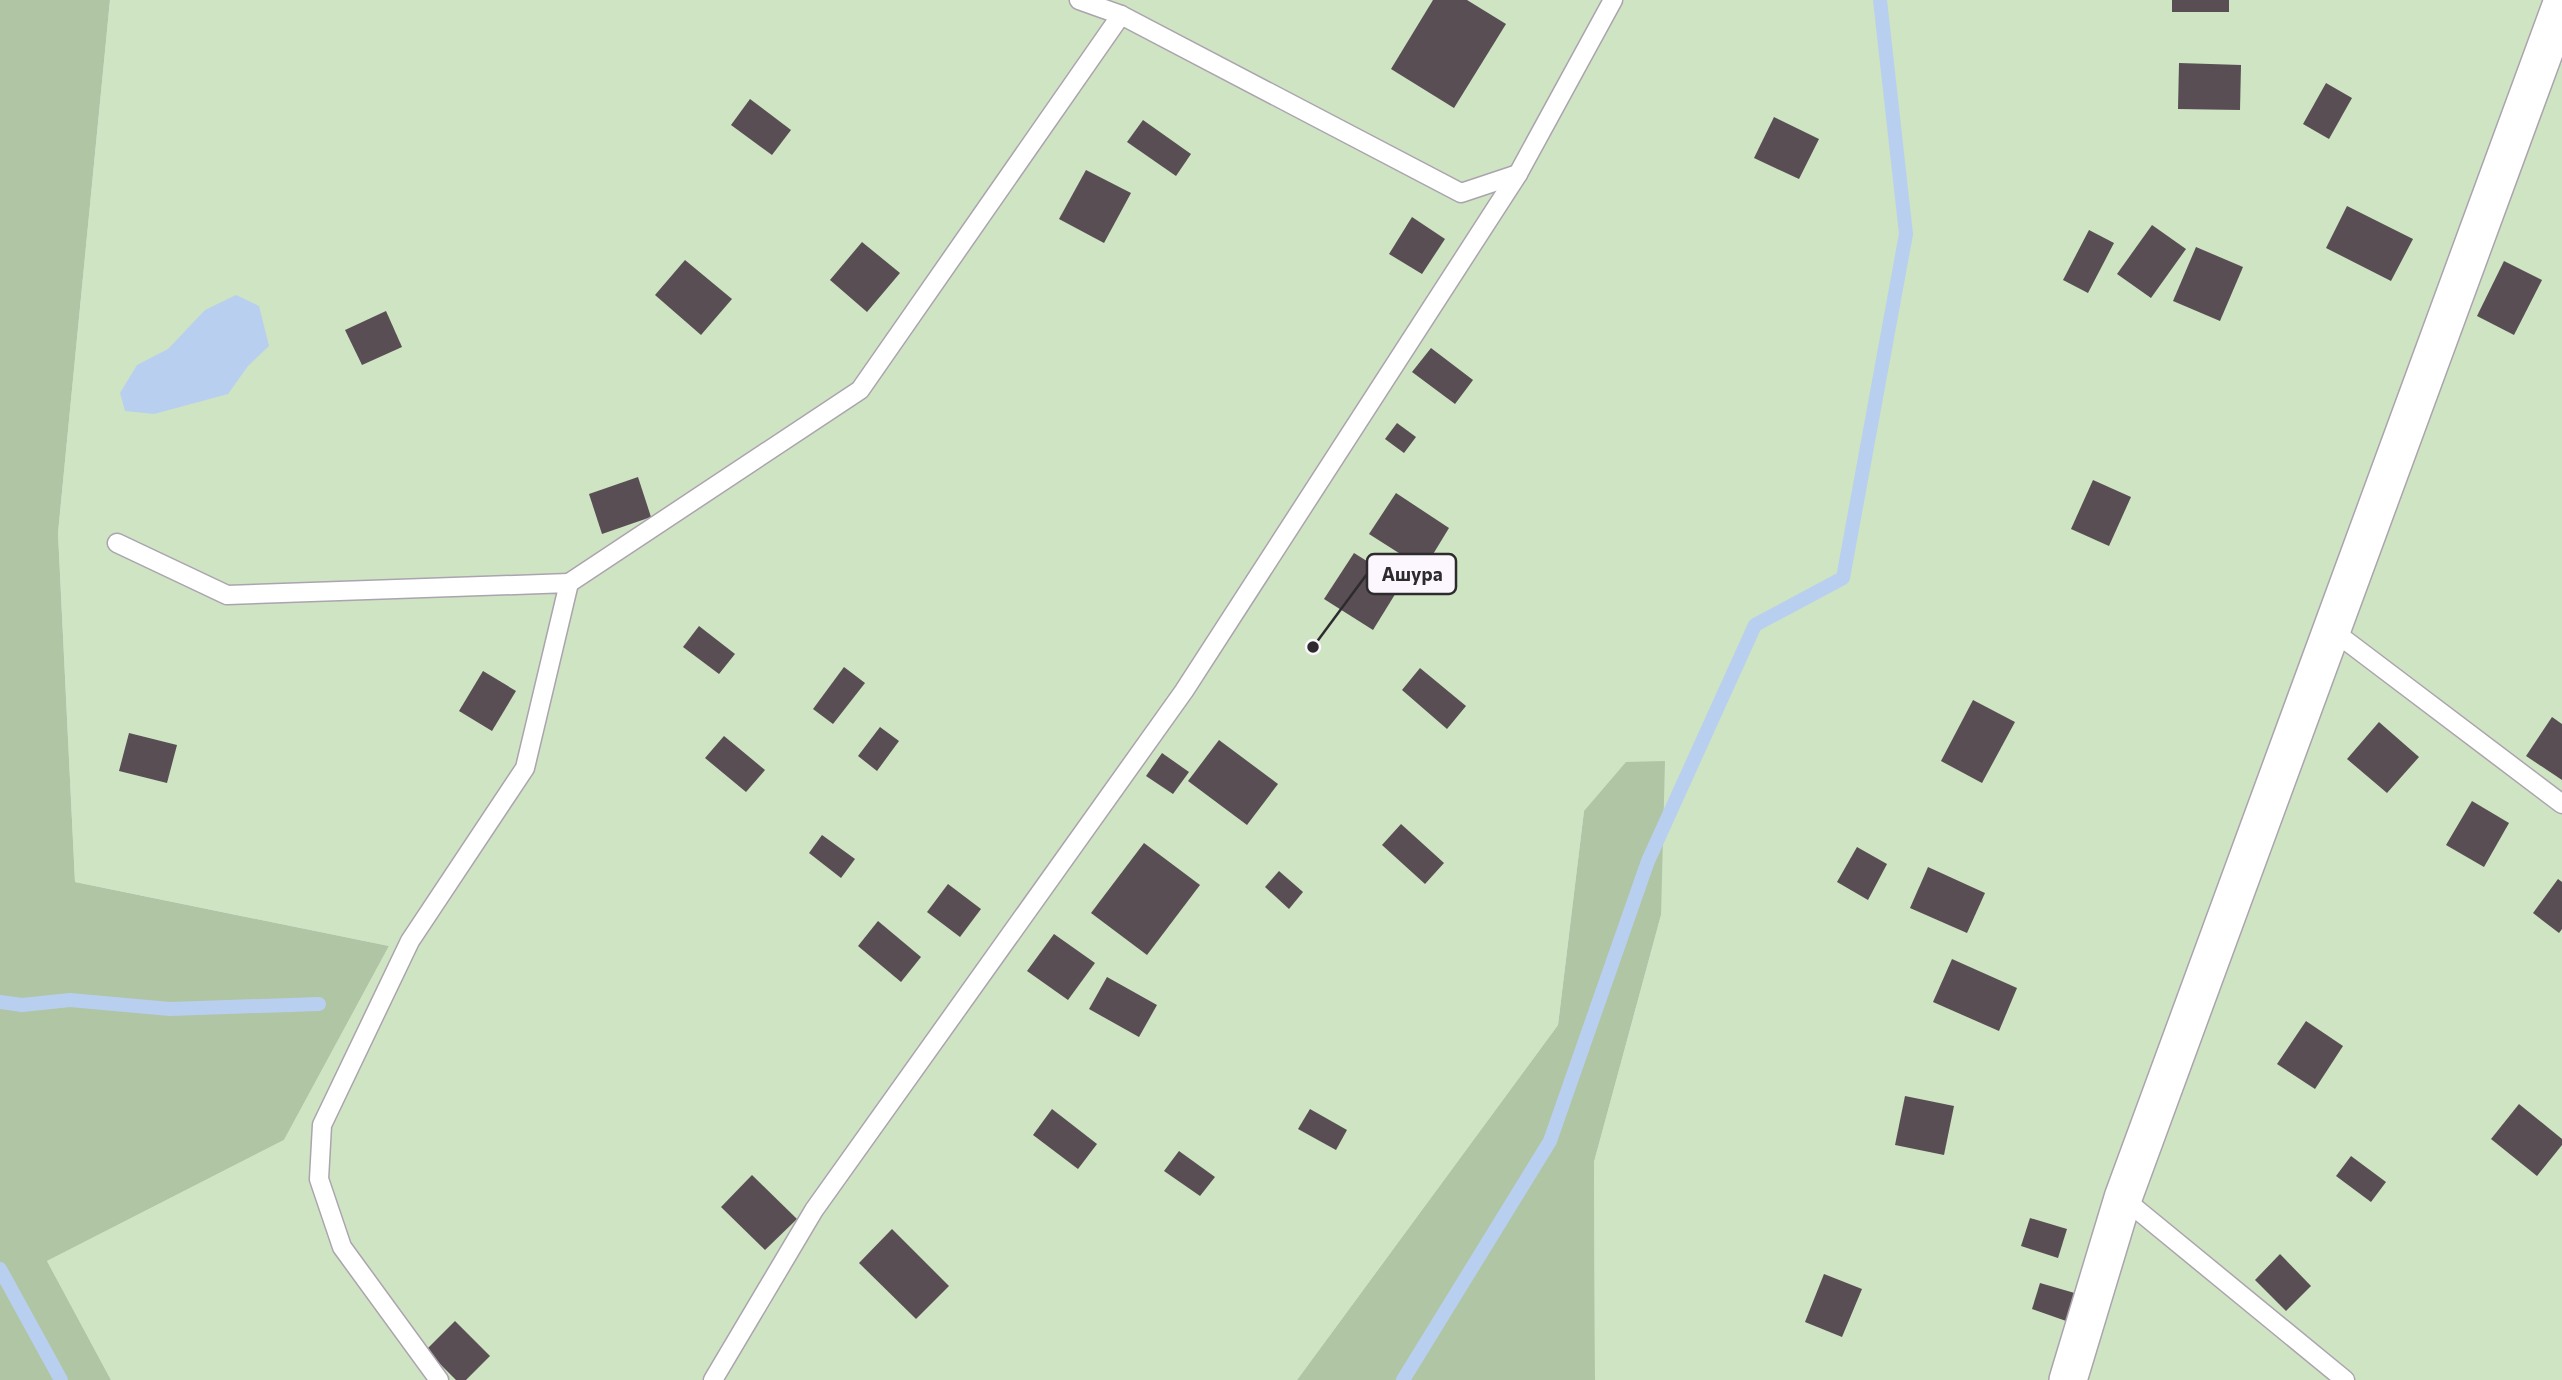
<svg xmlns="http://www.w3.org/2000/svg" width="2562" height="1380" viewBox="0 0 2562 1380" font-family="Commissioner,sans-serif">
<style>
.green{fill:#cee4c3}
.forest{fill:#afc5a4}
.water{fill:#b9cfef}
.lines{fill:none;stroke-linecap:round;stroke-linejoin:round}
.stream{stroke:#b9cfef;stroke-width:14}
.building{fill:#594e54}
.service-casing{stroke:#aba4ae;stroke-width:21}
.minor-casing{stroke:#aba4ae;stroke-width:40}
.service{stroke:#fff;stroke-width:18}
.minor{stroke:#fff;stroke-width:37}
.leader{fill:none;stroke:#2e2b2f;stroke-width:2.5}
.callout-dot{fill:#2e2b2f;stroke:#fcf7fe;stroke-width:2.5}
.callout{fill:#fcf7fe;stroke:#2e2b2f;stroke-width:2.5}
.callout-label{font-size:19px;text-anchor:middle;font-weight:bold;fill:#2e2b2f}
</style>
<rect width="100%" height="100%" fill="#fcf7fe"/>
<polygon class="green" points="110,0 2562,0 2562,1380 1595,1380 1594,1162 1661,915 1584,811 1558,1025 1297,1380 111,1380 47,1261 284,1140 389,946 75,882 58,533"/>
<g class="forest">
<polygon points="0,0 110,0 58,533 75,882 389,946 284,1140 47,1261 111,1380 0,1380"/>
<polygon points="1665,761 1661,915 1594,1162 1595,1380 1297,1380 1558,1025 1584,811 1626,762"/>
</g>
<polygon class="water" points="236,295 259,306 269,346 248,366 228,394 154,414 125,411 120,393 137,365 168,349 205,310"/>
<g class="lines">
<g class="stream">
<polyline points="0,1002 22,1005 70,1000 170,1009 319,1004"/>
<polyline points="0,1269 61,1380"/>
<polyline points="1403,1380 1550,1141 1648,861 1755,625 1843,578 1906,234 1880,0"/>
</g>
</g>
<g class="building">
<polygon points="1433,0 1467,0 1506,24 1454,108 1391,69"/>
<rect x="2172" y="0" width="57" height="12"/>
<polygon points="2179,63 2241,65 2240,110 2178,109"/>
<polygon points="2326,83 2352,98 2329,139 2303,124"/>
<polygon points="750,99 791,130 772,155 731,125"/>
<polygon points="1774,117 1819,139 1799,179 1754,158"/>
<polygon points="1143,120 1191,154 1176,176 1127,142"/>
<polygon points="1086,170 1131,193 1104,243 1059,219"/>
<polygon points="2347,206 2413,239 2391,281 2326,248"/>
<polygon points="1412,217 1445,239 1422,274 1389,254"/>
<polygon points="2152,225 2186,249 2151,298 2117,274"/>
<polygon points="2089,230 2114,243 2088,293 2063,280"/>
<polygon points="862,242 900,273 867,312 830,280"/>
<polygon points="2196,247 2243,267 2220,321 2173,301"/>
<polygon points="685,260 732,299 701,335 655,295"/>
<polygon points="2504,261 2542,280 2514,335 2477,316"/>
<polygon points="386,311 402,347 362,365 345,330"/>
<polygon points="1431,348 1473,380 1455,404 1412,372"/>
<polygon points="1397,423 1416,437 1404,453 1385,439"/>
<polygon points="638,477 651,517 602,534 589,494"/>
<polygon points="2093,480 2131,497 2109,546 2071,529"/>
<polygon points="1396,493 1449,528 1424,569 1369,534"/>
<polygon points="1354,553 1402,583 1373,630 1324,599"/>
<polygon points="699,626 735,654 719,674 683,647"/>
<polygon points="844,667 865,683 833,724 813,709"/>
<polygon points="1420,668 1466,706 1447,729 1402,690"/>
<polygon points="483,671 516,691 492,731 459,711"/>
<polygon points="1973,700 2015,722 1982,783 1941,761"/>
<polygon points="2552,717 2562,724 2562,780 2526,756"/>
<polygon points="2379,722 2419,757 2387,793 2347,759"/>
<polygon points="880,727 899,741 877,771 858,756"/>
<polygon points="129,733 177,745 167,783 119,771"/>
<polygon points="724,736 765,770 746,792 705,758"/>
<polygon points="1219,740 1278,784 1247,825 1188,781"/>
<polygon points="1162,753 1189,772 1173,794 1146,776"/>
<polygon points="2472,801 2509,823 2484,867 2446,845"/>
<polygon points="1401,824 1444,863 1425,884 1382,845"/>
<polygon points="822,835 855,859 841,878 809,853"/>
<polygon points="1144,843 1200,885 1147,955 1091,913"/>
<polygon points="1857,847 1887,864 1868,900 1837,882"/>
<polygon points="1928,867 1985,893 1967,933 1910,908"/>
<polygon points="1279,871 1303,892 1289,909 1265,887"/>
<polygon points="2558,879 2562,882 2562,929 2559,933 2533,913"/>
<polygon points="948,884 981,909 960,937 927,912"/>
<polygon points="878,921 921,957 901,982 858,946"/>
<polygon points="1054,934 1095,963 1068,1000 1027,971"/>
<polygon points="1952,959 2017,988 1999,1031 1933,1002"/>
<polygon points="1107,977 1157,1005 1139,1037 1089,1009"/>
<polygon points="2306,1021 2343,1046 2315,1089 2277,1064"/>
<polygon points="1905,1096 1954,1106 1944,1155 1895,1145"/>
<polygon points="2519,1104 2562,1139 2562,1145 2537,1176 2491,1139"/>
<polygon points="1052,1109 1097,1144 1078,1169 1033,1135"/>
<polygon points="1310,1109 1347,1130 1336,1150 1298,1129"/>
<polygon points="1179,1151 1215,1177 1200,1196 1164,1171"/>
<polygon points="2351,1156 2386,1182 2371,1202 2336,1176"/>
<polygon points="752,1175 797,1219 765,1250 721,1207"/>
<polygon points="2030,1218 2067,1229 2058,1258 2021,1246"/>
<polygon points="892,1229 949,1286 916,1319 859,1263"/>
<polygon points="2280,1254 2311,1286 2286,1311 2255,1280"/>
<polygon points="1824,1274 1862,1289 1842,1337 1805,1322"/>
<polygon points="2040,1283 2078,1294 2069,1322 2032,1309"/>
<polygon points="455,1321 490,1356 466,1380 456,1380 426,1350"/>
</g>
<g class="lines">
<defs>
<g id="service">
<polyline points="1121,15 1461,193 1518,174"/>
<polyline points="117,543 227,595 569,583 525,768 410,941 322,1125 319,1179 342,1247 439,1380"/>
<polyline points="569,583 860,390 1121,15 1079,0"/>
<polyline points="2332,630 2562,804"/>
<polyline points="2123,1198 2345,1380"/>
<polyline points="713,1380 814,1210 1184,691 1518,174 1613,0"/>
</g>
<polyline id="minor" points="2068,1380 2123,1198 2562,3"/>
</defs>
<use href="#service" class="service-casing"/>
<use href="#minor" class="minor-casing"/>
<use href="#service" class="service"/>
<use href="#minor" class="minor"/>
</g>
<path class="leader" d="M1313 647L1367 574"/>
<circle class="callout-dot" cx="1313" cy="647" r="7"/>
<rect class="callout" x="1367" y="554" width="89" height="40" rx="7"/>
<g class="callout-label">
<text x="1412" y="581">Ашура</text>
</g>
</svg>
